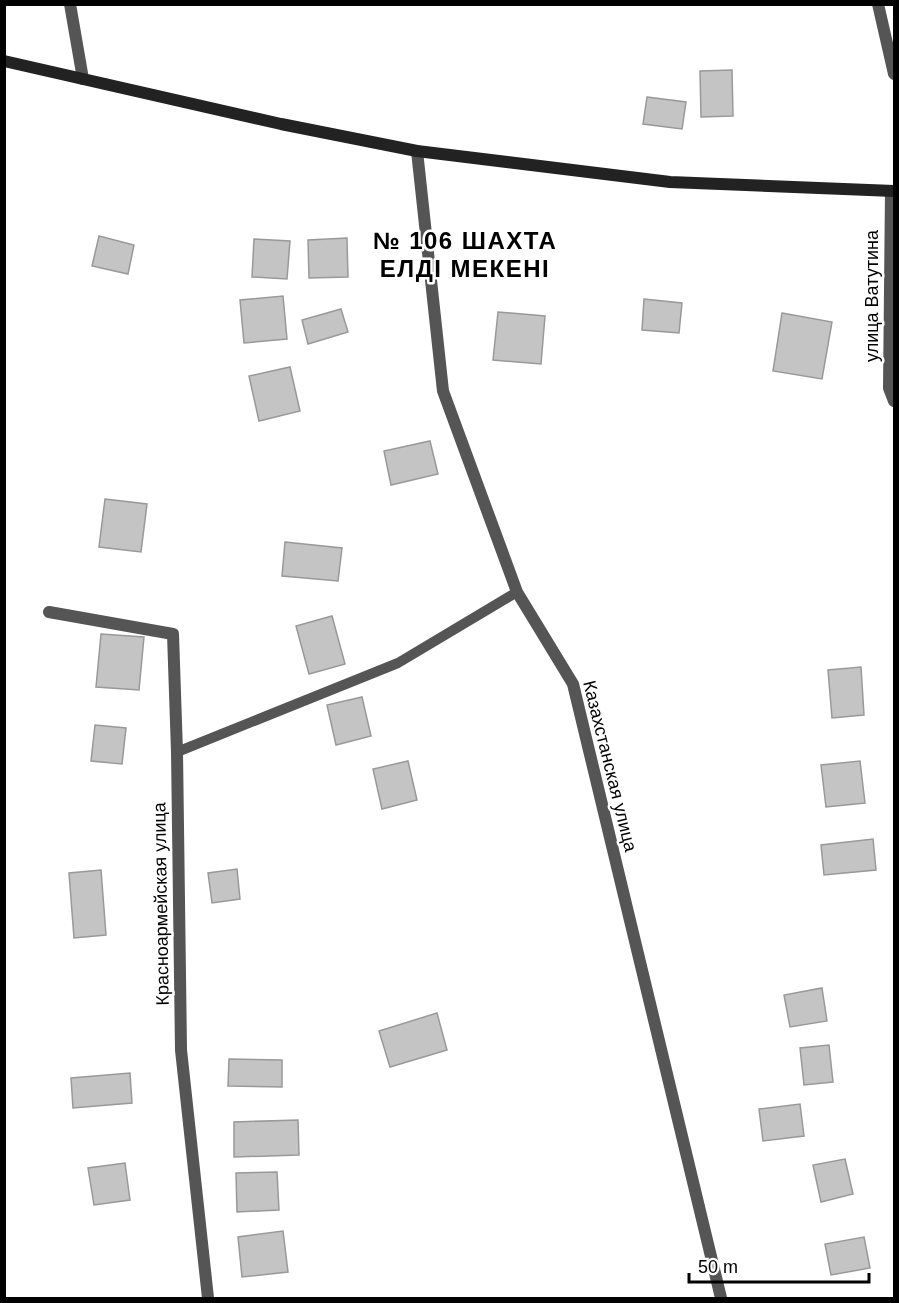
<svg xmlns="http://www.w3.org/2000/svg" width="899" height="1303" viewBox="0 0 899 1303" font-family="Helvetica,sans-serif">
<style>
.building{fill:#c4c4c4;stroke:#999;stroke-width:1.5}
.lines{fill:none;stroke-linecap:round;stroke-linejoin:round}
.lane{stroke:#555;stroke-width:10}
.street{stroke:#555;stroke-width:12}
.secondary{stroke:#222;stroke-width:12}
.labels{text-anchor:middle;stroke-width:5;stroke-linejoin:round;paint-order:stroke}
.street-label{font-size:18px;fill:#000;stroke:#fff}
.district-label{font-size:24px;font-weight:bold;letter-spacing:1.5px;fill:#000;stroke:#fff}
</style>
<rect width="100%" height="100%" fill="#fff"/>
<g class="building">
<polygon points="732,70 733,116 701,117 700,71"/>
<polygon points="647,97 686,102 682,129 643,124"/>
<polygon points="99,236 134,245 128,274 92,266"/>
<polygon points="347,238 348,277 309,278 308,240"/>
<polygon points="254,239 290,241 287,279 252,277"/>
<polygon points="283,296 287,339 244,343 240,300"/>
<polygon points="644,299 682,303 679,333 642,330"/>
<polygon points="341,309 348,332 308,344 302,320"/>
<polygon points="498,312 545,316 541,364 493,360"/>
<polygon points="782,313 832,322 822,379 773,371"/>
<polygon points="290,367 300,411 259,421 249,376"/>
<polygon points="430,441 438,474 391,485 384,451"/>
<polygon points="105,499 147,504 141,552 99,547"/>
<polygon points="285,542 342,548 338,581 282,576"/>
<polygon points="332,616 345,664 309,674 296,626"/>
<polygon points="101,634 144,637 139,690 96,687"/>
<polygon points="861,667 864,715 832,718 828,670"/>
<polygon points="362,697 371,736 336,745 327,705"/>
<polygon points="95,725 126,728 122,764 91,761"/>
<polygon points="408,761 417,800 382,809 373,769"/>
<polygon points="860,761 865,803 826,807 821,765"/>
<polygon points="873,839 876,870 824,875 821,845"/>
<polygon points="237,869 240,899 212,903 208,873"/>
<polygon points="101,870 106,935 74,938 69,873"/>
<polygon points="822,988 827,1021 790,1027 784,995"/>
<polygon points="437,1013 447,1050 390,1067 379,1031"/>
<polygon points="829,1045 833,1082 804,1085 800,1048"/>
<polygon points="229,1059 282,1060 282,1087 228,1086"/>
<polygon points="130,1073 132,1103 73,1108 71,1078"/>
<polygon points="800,1104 804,1136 763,1141 759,1109"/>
<polygon points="298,1120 299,1155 234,1157 234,1122"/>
<polygon points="845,1159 853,1194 821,1202 813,1165"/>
<polygon points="125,1163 130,1200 94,1205 88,1168"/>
<polygon points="277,1172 279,1210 237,1212 236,1173"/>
<polygon points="283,1231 288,1272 242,1277 238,1237"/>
<polygon points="864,1237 870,1268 831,1275 825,1244"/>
</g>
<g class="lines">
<polyline class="lane" points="177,752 398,663 517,592"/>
<g class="street">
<polyline points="70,4 83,79"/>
<polyline points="878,4 894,74"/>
<polyline points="417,151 443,391 517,592 573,684 721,1298"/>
<polyline points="891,191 889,388 894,401"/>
<polyline points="49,612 173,634 177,752 181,1050 208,1298"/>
</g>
<polyline class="secondary" points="4,61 281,124 417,151 670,182 894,191"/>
</g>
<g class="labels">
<g class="street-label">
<text transform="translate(872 296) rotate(-90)" y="6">улица Ватутина</text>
<text transform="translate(610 766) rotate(76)" y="6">Казахстанская улица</text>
<text transform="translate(161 904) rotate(-91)" y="6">Красноармейская улица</text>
</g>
<g class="district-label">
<text x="465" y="249">№ 106 ШАХТА<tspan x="465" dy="28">ЕЛДІ МЕКЕНІ</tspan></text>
</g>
</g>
<rect width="899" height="1303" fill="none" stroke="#000000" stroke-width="12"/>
<path d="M689 1273v9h180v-9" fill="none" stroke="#000000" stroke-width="3"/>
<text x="698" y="1273" font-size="18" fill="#000000" stroke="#ffffff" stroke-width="4.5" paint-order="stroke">50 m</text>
</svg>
